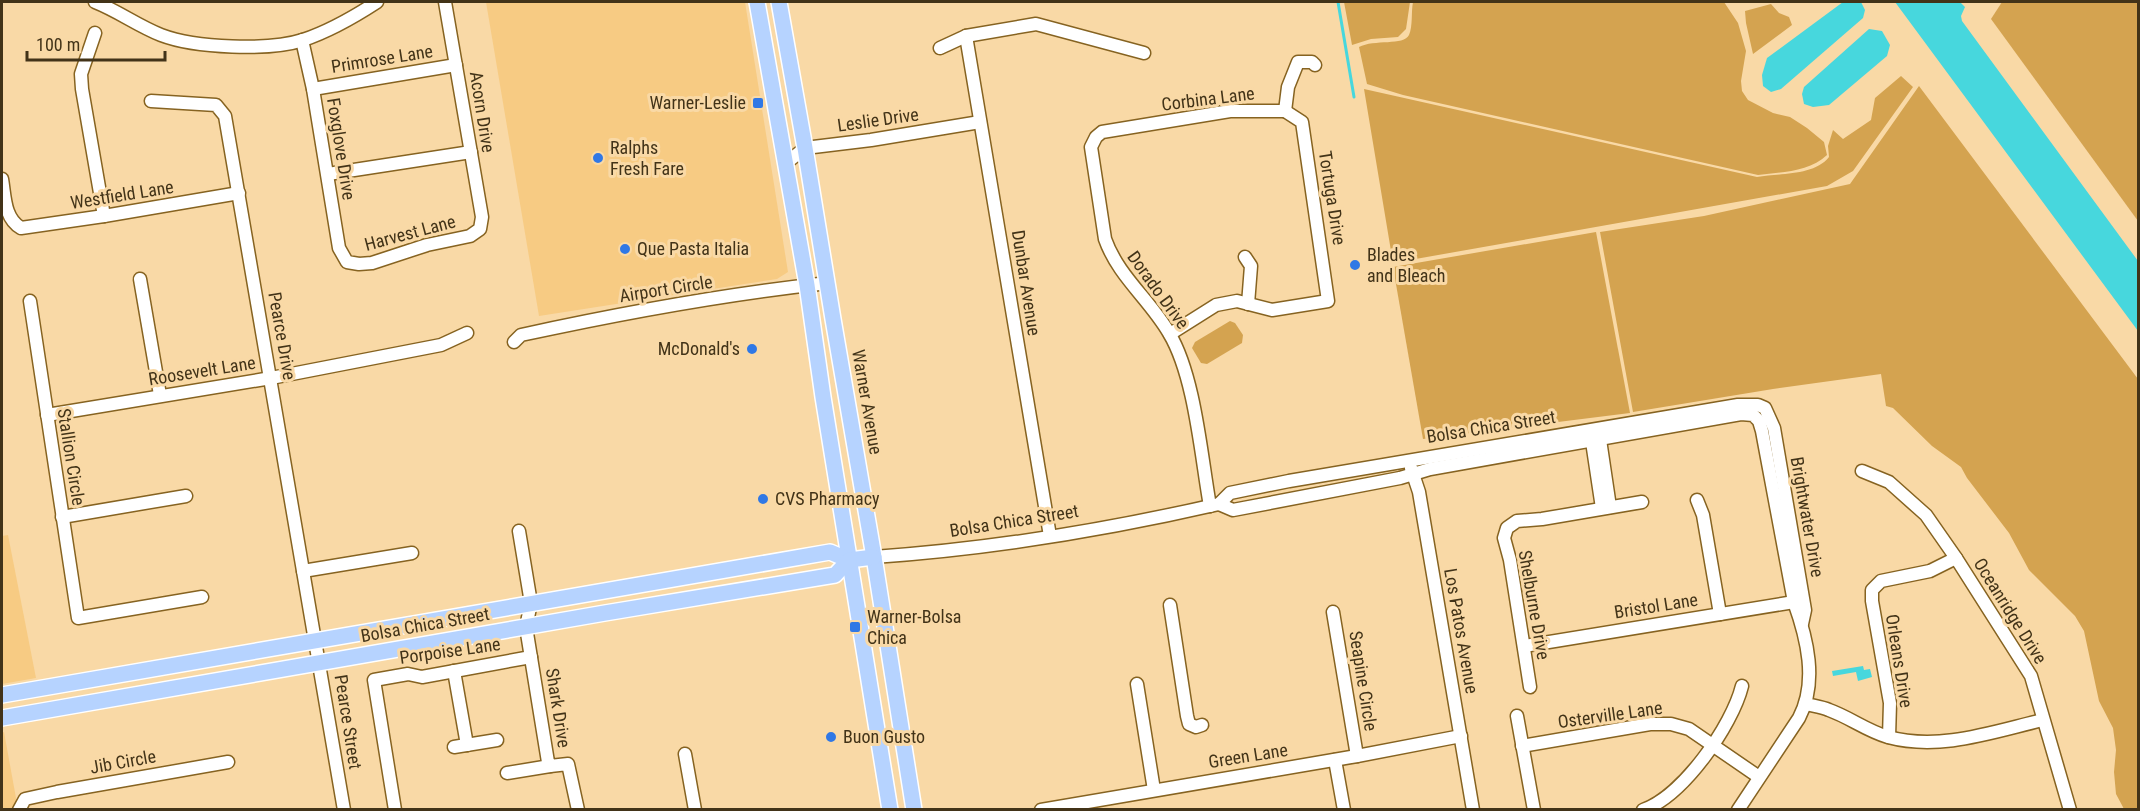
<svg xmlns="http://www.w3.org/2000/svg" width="2140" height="811" viewBox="0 0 2140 811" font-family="'Roboto Condensed',sans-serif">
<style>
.built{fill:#f7cb83}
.green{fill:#d4a350}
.water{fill:#47d7dd}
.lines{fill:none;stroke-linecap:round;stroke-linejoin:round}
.stream{stroke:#47d7dd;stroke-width:3}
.minor-casing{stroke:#866321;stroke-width:15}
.major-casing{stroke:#fff;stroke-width:18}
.minor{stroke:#fff;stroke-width:12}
.major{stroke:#b6d3ff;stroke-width:15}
.poi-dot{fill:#3078e5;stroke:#f9d9a6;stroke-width:2}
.labels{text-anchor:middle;stroke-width:6;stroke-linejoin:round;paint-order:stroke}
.street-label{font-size:18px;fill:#423318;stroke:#f9d9a6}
.poi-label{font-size:18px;fill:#423318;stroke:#f9d9a6;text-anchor:start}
</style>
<rect width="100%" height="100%" fill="#f9d9a6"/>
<g class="built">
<polygon points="486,2 745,2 788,272 777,279 539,316"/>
<polygon points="8,535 36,678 2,684 2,536"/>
<polygon points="4,732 18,809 2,810 2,733"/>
</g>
<g class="green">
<polygon points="1344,2 1410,2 1406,29 1398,37 1371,39 1352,45"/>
<path d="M1413 2H1724L1738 23 1746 51 1741 81 1742 91 1748 100 1773 113 1790 117 1807 128 1824 142 1827 155C1809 172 1782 172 1758 175L1403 95 1367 84 1359 47C1374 39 1404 46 1409 35 1413 26 1411 12 1413 2Z"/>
<polygon points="2002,2 2138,2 2138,221 1991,19"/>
<polygon points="1771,4 1779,13 1789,17 1792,25 1753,54 1746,23 1745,11"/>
<path d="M1901 76 1913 87 1853 171 1827 186 1393 263 1364 89 1757 177C1780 173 1814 176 1829 157L1828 146 1833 130 1843 139 1871 120 1875 98Z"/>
<polygon points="1919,86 2138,379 2138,809 2124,809 2116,794 2114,772 2116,750 2113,728 2099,701 2084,631 2075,616 2029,570 2009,533 1967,478 1961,467 1932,446 1893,408 1886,406 1881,374 1773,389 1633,412 1600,232 1704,216 1850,184"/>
<polygon points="1596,232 1630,413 1423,439 1393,267"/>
<polygon points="1230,321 1235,323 1243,335 1242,343 1207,364 1201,363 1192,348 1195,342"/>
</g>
<g class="water">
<polygon points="1843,2 1861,2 1865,10 1863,18 1781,89 1771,92 1763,86 1762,75 1767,58"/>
<polygon points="1895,2 1960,2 1965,7 1961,16 1962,21 2138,261 2138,331"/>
<polygon points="1869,29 1882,31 1890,45 1887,56 1829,105 1813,107 1804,104 1802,94 1804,87"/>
<polygon points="1863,666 1864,670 1870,669 1872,677 1858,681 1856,672 1833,676 1832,671"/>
</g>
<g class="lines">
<polyline class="stream" points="1338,2 1354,97"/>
<defs>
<g id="minor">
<path d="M95 2C118 11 138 26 161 35 195 48 269 51 303 40 330 31 354 17 377 2"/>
<polyline points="95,33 81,74 82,89 104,216"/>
<polyline points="966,36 1050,536"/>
<polyline points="302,40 313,89 339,248 347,262 359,264 372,263 427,245 470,236 480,229 482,217 445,2"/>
<polyline points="940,48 966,36 1036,24 1144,53"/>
<polyline points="313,89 456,65"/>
<polyline points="151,101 216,105 225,116 344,810"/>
<polyline points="1285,111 1288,87 1298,62 1312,62 1315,65"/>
<polyline points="785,164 805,148 871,140 980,122"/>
<polyline points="328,174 471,152"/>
<path d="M2 179C5 196 4 218 21 228L104 216 239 193"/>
<polyline points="1245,257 1251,266 1248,304"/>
<polyline points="140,279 160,395"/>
<polyline points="30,301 78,618 202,597"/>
<polyline points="1170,334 1216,305 1237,301 1272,310 1328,301 1302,122 1285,111"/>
<path d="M514 342 521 335C622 313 725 294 828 283"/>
<polyline points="47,415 271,378 441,345 467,333"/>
<polyline points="1599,433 1610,507"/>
<polyline points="1591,435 1602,508"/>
<polyline points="1411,468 1419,492 1473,810"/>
<polyline points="1862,471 1889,482 1926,515 1956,558 2031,676 2070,810"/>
<polyline points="1697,500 1703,515 1720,614"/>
<path d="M1219 504 1233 510 1400 478 1430 469 1741 414 1753 415 1759 421 1762 431 1794 602C1807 638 1818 682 1799 718L1738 810"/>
<path d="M1210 506C1201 456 1195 376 1169 333 1150 300 1118 276 1105 239L1091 147 1096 137 1102 132 1230 111H1285"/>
<polyline points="62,517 186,496"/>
<polyline points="519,531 531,603 526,627 548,762 550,766 568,764 578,810"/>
<path d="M874 557C990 549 1106 530 1219 504L1230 493 1289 481 1738 405H1758L1765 408 1774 428 1805 610 1802 624"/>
<polyline points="303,571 412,553"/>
<polyline points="1170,605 1187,716 1189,724 1196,727 1202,725"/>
<polyline points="1333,612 1357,756"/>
<polyline points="1524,646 1794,602"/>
<polyline points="454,671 467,745"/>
<polyline points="1137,684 1154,790"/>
<polyline points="1530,687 1510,560 1504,538 1507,528 1517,521 1542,519 1642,502"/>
<path d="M1806 704C1814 706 1822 707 1829 710 1849 717 1867 731 1888 737 1940 751 1992 732 2043 720"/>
<polyline points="1517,716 1534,810"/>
<polyline points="1889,737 1890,703 1872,601 1872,590 1881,581 1930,571 1956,558"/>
<polyline points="1522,746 1650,724 1671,724 1689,729 1759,777"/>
<polyline points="454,747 497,740"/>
<polyline points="685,754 695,810"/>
<polyline points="1335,760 1344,810"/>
<polyline points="507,773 550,766"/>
<polyline points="19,810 25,799 57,792 228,762"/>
<polyline points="395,810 374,680 408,674 422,677 531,657"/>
<polyline points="1041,810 1357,756 1461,736"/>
<path d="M1643 810C1683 796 1732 726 1742 686"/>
</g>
<g id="major">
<polyline points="757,2 807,285 823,397 890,810"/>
<polyline points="779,2 805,148 833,319 874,557 914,810"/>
<polyline points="2,695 830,552 849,560 874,557"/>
<polyline points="2,718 605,613 835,575 849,560"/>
</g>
</defs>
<use href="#minor" class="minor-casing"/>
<use href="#major" class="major-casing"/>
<use href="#minor" class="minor"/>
<use href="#major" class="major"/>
</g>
<g class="poi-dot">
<rect x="752" y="97" width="12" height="12" rx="3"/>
<circle cx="598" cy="158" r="6"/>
<circle cx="625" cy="249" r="6"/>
<circle cx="1355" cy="265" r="6"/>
<circle cx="752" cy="349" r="6"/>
<circle cx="763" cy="499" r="6"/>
<rect x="849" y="621" width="12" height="12" rx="3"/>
<circle cx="831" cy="737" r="6"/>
</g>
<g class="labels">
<g class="street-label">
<text transform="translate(382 59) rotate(-9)" y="6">Primrose Lane</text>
<text transform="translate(1208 99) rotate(-7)" y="6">Corbina Lane</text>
<text transform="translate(482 112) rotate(81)" y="6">Acorn Drive</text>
<text transform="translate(878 120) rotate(-8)" y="6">Leslie Drive</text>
<text transform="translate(341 149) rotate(81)" y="6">Foxglove Drive</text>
<text transform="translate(122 195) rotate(-9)" y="6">Westfield Lane</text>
<text transform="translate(1332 198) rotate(81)" y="6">Tortuga Drive</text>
<text transform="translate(410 233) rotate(-15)" y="6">Harvest Lane</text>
<text transform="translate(1026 283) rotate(81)" y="6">Dunbar Avenue</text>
<text transform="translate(666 289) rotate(-9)" y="6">Airport Circle</text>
<text transform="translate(1158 290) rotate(54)" y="6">Dorado Drive</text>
<text transform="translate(282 336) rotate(80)" y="6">Pearce Drive</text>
<text transform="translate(202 371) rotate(-9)" y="6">Roosevelt Lane</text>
<text transform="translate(867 402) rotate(80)" y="6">Warner Avenue</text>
<text transform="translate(1491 427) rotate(-9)" y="6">Bolsa Chica Street</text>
<text transform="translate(71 457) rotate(81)" y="6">Stallion Circle</text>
<text transform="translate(1807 517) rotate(80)" y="6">Brightwater Drive</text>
<text transform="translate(1014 521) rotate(-9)" y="6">Bolsa Chica Street</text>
<text transform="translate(1534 605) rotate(80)" y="6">Shelburne Drive</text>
<text transform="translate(1656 606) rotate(-9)" y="6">Bristol Lane</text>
<text transform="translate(2010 611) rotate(58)" y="6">Oceanridge Drive</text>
<text transform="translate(425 625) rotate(-10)" y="6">Bolsa Chica Street</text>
<text transform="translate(1461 631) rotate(80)" y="6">Los Patos Avenue</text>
<text transform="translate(450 651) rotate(-8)" y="6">Porpoise Lane</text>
<text transform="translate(1899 661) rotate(81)" y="6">Orleans Drive</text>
<text transform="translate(1363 681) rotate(81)" y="6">Seapine Circle</text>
<text transform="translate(558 708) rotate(81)" y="6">Shark Drive</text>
<text transform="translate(1610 715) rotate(-8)" y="6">Osterville Lane</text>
<text transform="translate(348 722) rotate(81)" y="6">Pearce Street</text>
<text transform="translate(1248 756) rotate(-9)" y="6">Green Lane</text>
<text transform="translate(123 762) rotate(-10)" y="6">Jib Circle</text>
</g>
<g class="poi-label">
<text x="746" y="109" text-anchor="end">Warner-Leslie</text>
<text x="610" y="154">Ralphs<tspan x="610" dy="21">Fresh Fare</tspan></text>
<text x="637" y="255">Que Pasta Italia</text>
<text x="1367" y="261">Blades<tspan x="1367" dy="21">and Bleach</tspan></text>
<text x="740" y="355" text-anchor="end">McDonald's</text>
<text x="775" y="505">CVS Pharmacy</text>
<text x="867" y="623">Warner-Bolsa<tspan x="867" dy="21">Chica</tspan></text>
<text x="843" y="743">Buon Gusto</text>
</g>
</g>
<rect width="2140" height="811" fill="none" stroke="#423318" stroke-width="6"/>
<path d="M27 51v9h138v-9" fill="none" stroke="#423318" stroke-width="3"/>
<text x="36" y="51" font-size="18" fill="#423318" stroke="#f9d9a6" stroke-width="4.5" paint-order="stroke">100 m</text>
</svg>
